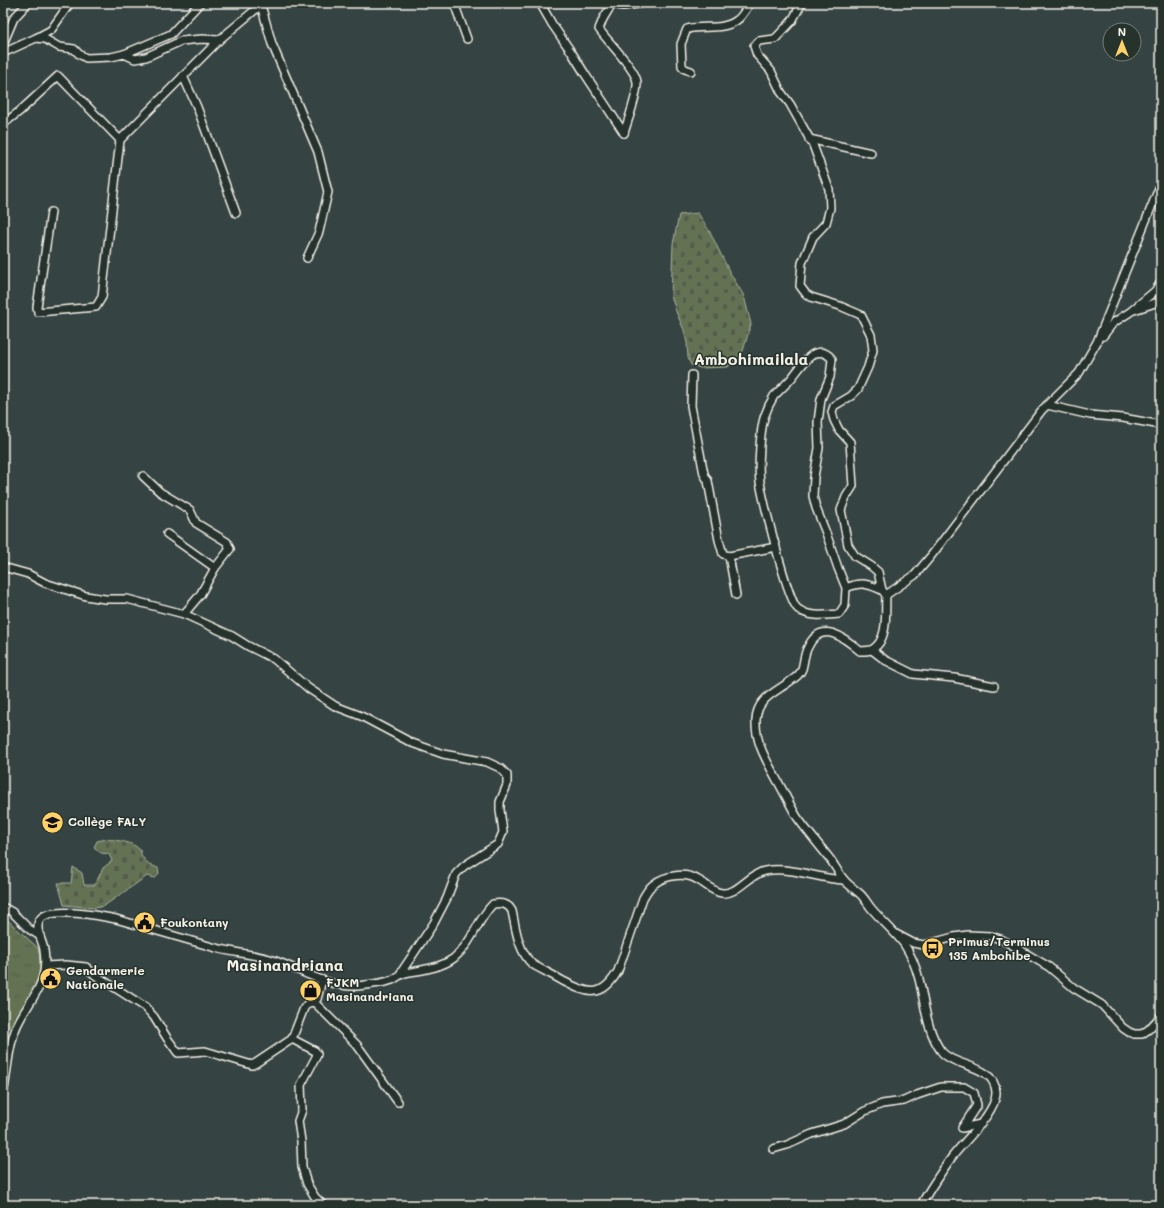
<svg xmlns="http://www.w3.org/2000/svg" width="1164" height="1208" viewBox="0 0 1164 1208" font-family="Mali,sans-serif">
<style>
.grass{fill:url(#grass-tufts);stroke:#acb29e}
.cemetery{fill:url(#cemetery-stones);stroke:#acb29e}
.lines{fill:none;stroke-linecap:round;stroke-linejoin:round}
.minor-casing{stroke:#f4f1e8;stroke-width:10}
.minor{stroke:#26332d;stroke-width:7}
.labels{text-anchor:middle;stroke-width:3;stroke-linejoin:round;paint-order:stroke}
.poi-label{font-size:12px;font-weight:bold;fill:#f4f1e8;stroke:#26332d;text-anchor:start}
.district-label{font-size:16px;font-weight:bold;fill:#f4f1e8;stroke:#26332d}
</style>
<defs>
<pattern id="grass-tufts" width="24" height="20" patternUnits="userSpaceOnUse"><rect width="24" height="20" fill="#637253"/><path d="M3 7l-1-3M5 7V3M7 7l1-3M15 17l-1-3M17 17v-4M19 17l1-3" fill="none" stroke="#555b4c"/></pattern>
<pattern id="cemetery-stones" width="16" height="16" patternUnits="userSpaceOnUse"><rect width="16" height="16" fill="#637253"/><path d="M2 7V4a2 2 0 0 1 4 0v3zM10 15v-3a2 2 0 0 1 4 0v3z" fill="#555b4c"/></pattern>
</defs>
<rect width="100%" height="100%" fill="#354343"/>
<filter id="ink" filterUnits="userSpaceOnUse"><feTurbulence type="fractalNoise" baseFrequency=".025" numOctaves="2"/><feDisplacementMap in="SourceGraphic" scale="8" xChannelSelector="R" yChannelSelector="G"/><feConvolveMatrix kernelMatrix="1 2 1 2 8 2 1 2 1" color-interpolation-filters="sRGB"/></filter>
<g filter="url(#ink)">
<path class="grass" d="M3 916 38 948C39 955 41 963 40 970 36 997 21 1014 3 1033Z"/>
<g class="cemetery">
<polygon points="698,213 711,234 729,271 744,296 751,324 743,351 728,367 700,368 691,365 688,358 687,343 684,330 677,314 671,296 673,244 679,215"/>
<path d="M107 839C116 840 134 842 140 850 141 852 141 855 142 856 145 862 152 866 158 868L159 873 155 878 147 876 104 906 95 908 64 905 58 883H71L73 867 82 873 84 885H95L103 868 112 861 109 854 101 853 94 847 97 841Z"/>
</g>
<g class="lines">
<defs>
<g id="minor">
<polyline points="454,3 467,39"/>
<polyline points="540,3 552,24 572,53 585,74 624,133"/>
<path d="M802 3 792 21 775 39 759 41 754 46 757 55 771 71 781 92 790 104 813 145 829 189 830 208 826 223 813 237 802 263 800 286 806 294 811 297 840 306 861 315 871 335 873 350 868 367 858 389 851 396 834 406 832 412 834 420 839 430 850 442 853 486 846 497 841 510 848 545 855 556 871 566 878 572 882 590 886 595C885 611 889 639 873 649 870 651 864 651 860 651 845 638 821 619 808 647 804 654 804 662 802 669 800 675 794 679 789 682 774 693 757 699 756 720 755 743 767 761 777 780 784 792 790 805 797 817 807 831 819 845 830 859 835 866 839 874 845 881 849 885 854 889 859 893 864 897 867 903 871 908 881 920 894 931 904 944 911 955 916 967 919 979 925 1003 926 1030 941 1051 954 1068 994 1063 996 1092 997 1112 964 1141 952 1157 942 1171 929 1190 921 1205"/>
<polyline points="36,38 51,30 70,3"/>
<polyline points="3,44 14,18 28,3"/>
<polyline points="3,53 36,38 45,39 59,47 74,49 79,54 86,58 111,57 124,54 135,59 146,57 181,41 202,39 219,40"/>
<polyline points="124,54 171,34 200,3"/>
<path d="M691 71 685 69 682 66 681 44 687 29C704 25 723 31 737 20 742 17 745 10 749 5L750 3"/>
<polyline points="183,76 197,107 236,213"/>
<polyline points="3,124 20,111 58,76 120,140 219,40 261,5 272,44 318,152 328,192 319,232 307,258"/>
<path d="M624 133C628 120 638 94 637 82 636 69 607 41 599 29L603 19 612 4 623 6 645 3"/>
<polyline points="809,139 871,153"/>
<polyline points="51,212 37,307 38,312 96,307 102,297 120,140"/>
<polyline points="1134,310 1161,301"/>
<polyline points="1103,336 1113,323 1130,312 1155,291 1161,282"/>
<polyline points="692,375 691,406 704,474 708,481 719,540 723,554 729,556"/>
<polyline points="1047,405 1090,415 1123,418 1161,425"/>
<polyline points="143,476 160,492 190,510 196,523 227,542 230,549 215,568"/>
<polyline points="167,534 215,568 200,595 184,614"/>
<polyline points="3,567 28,574 45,583 86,596 105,599 127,599 184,614 232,636 248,646 274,659 308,688 335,706 361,716 412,743 443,754 487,762 500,768 507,775 507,785 500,802 500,810 503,832 498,844 464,866 456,874 447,898 434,923 400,974"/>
<path d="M846 588 838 568 826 533 816 508 813 496 814 477 819 448 818 422 821 399 830 377 832 359C828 354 823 351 816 353 807 355 796 374 789 381 784 386 779 391 774 396 771 401 767 409 765 415 760 428 758 468 760 482 763 499 788 603 798 609 810 618 826 615 839 614L845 605 846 588C862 581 867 584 882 590"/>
<polyline points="736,595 729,556 776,547"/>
<polyline points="886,595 915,575 931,556 1042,410 1079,373 1097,342 1161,183"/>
<polyline points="872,650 885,660 913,674 954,678 994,686"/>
<polyline points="3,907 12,912 29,929 40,936"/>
<polyline points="896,934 913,943 924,945 954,937 968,935 991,936 1003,940 1017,948 1049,967 1074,988 1102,1005 1123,1028 1129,1032 1134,1034 1142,1034 1149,1029 1161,1016"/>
<polyline points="45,966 66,965 86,967 95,975 145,1007 154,1017 167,1038 178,1053 205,1051 252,1065 256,1063 292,1039"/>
<polyline points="322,980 317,999 314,1002 308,1003 304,1008 292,1039 315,1051 317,1054 316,1057 301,1085 302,1110 298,1121 301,1141 302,1167 307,1184 315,1197 323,1205"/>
<polyline points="314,1002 357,1045 398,1102"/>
<path d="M3 1094C8 1072 7 1050 16 1028 23 1010 42 990 44 971 45 965 45 957 44 950 43 941 33 927 41 918 52 907 101 916 116 919L216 948C235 953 254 954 273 960 300 969 326 987 356 986 368 985 381 984 392 980 397 978 400 974 405 973 421 970 441 968 454 958 473 942 477 920 493 904 501 903 508 903 512 911 516 930 518 950 532 964 542 970 553 975 563 981 588 994 602 999 618 971L643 898C646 893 649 887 654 884 665 875 686 872 698 880 706 884 713 892 722 893 737 895 749 874 765 871 792 866 817 879 844 880"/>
<polyline points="773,1149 787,1145 812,1134 844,1124 865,1111 882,1104 904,1101 917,1095 941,1087 964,1087 974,1093 977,1105 962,1128 981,1124"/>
</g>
</defs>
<use href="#minor" class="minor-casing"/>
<use href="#minor" class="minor"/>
</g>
</g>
<defs>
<symbol id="school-disc" viewBox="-11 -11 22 22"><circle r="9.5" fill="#ffd166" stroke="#26332d"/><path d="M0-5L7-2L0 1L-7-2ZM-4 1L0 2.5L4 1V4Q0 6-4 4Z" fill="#111"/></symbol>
<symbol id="civic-disc" viewBox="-11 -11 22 22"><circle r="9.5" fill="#ffd166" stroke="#26332d"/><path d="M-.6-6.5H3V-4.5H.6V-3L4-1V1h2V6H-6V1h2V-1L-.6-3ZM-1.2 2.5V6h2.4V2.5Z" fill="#111"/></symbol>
<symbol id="bus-disc" viewBox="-11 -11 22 22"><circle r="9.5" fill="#ffd166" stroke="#26332d"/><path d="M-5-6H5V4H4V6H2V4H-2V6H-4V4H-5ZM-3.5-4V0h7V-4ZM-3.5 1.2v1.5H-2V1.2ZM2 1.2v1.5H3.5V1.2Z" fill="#111"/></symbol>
<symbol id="shop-disc" viewBox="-11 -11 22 22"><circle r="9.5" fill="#ffd166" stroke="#26332d"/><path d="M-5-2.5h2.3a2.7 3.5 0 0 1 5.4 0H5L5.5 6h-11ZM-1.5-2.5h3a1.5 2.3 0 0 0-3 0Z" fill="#111"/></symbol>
</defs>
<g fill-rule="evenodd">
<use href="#school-disc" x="40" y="810" width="25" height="25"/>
<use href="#civic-disc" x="132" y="910" width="25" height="25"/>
<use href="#bus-disc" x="920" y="936" width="25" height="25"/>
<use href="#civic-disc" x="38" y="966" width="25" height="25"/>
<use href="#shop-disc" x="298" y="978" width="25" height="25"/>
</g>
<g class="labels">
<g class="poi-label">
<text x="68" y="826">Collège FALY</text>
<text x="160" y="927">Foukontany</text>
<text x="948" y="946">Primus/Terminus<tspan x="948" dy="14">135 Ambohibe</tspan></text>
<text x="66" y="975">Gendarmerie<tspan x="66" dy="14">Nationale</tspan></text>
<text x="326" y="987">FJKM<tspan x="326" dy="14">Masinandriana</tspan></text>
</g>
<g class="district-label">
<text x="751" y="365">Ambohimailala</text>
<text x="285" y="971">Masinandriana</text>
</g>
</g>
<rect width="1164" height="1208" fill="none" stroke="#26332d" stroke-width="16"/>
<rect x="8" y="8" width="1148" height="1192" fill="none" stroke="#f4f1e8" stroke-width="1.5" filter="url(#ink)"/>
<g transform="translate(1122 42)"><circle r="19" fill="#26332d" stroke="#787f78"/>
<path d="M0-3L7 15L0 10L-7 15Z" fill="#ffd166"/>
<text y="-6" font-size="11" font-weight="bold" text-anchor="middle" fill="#f4f1e8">N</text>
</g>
</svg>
